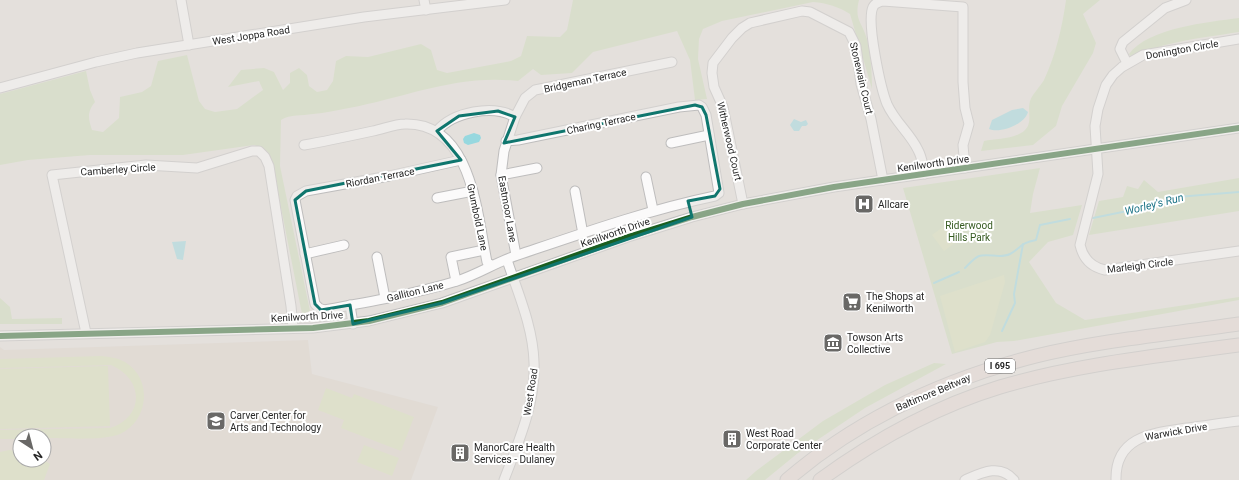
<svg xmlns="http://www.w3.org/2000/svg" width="1239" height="480" viewBox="0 0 1239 480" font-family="Roboto,sans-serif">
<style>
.education{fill:#ded5cb;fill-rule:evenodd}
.green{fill:#cddcb8}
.pitch{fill:#d7e0b6}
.water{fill:#97d8df}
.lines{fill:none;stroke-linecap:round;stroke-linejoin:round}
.stream{stroke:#97d8df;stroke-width:2}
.minor-casing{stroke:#bebdbd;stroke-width:11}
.highway-casing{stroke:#bebcbb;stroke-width:15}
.minor{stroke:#fbfafa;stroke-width:9}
.highway{stroke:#e5d8d3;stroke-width:13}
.cycleway-casing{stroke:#fff;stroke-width:8}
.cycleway{stroke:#1b5e20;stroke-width:6}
.marked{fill:none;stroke:#0f766e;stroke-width:3;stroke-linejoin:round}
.labels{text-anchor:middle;stroke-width:4;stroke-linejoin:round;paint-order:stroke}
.shield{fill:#fff;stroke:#686868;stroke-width:1}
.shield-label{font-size:9px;font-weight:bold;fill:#272727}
.street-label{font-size:10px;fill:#272727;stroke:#fff}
.poi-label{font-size:10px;fill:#272727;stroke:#fff;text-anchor:start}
.park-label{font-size:10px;fill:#355a20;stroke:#fff}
.water-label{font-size:11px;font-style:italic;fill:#1b7386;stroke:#fff}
</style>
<rect width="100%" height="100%" fill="#e4e0dc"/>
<path class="education" d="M308 340 312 374 438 407 411 480H0V347L4 350ZM20 436H44V460H20Z"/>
<g class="green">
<path d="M573 0H859C854 20 862 22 867 39 871 54 872 74 872 89L850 14C839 7 827 3 813 2L722 21 703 29 699 39 698 59 707 99 695 100 690 60 677 31 593 52 572 73 541 75 533 69 518 81C457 74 407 97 349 108 337 110 325 113 313 114 301 116 291 114 281 120L280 166 310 311 302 314 273 167C269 155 266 149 254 145L183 155H90L28 160 0 165V94L86 71 90 90 95 102C87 112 88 118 92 130L103 132 119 118 120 97 142 92 151 86 158 61 187 55 199 101 205 109 215 112 237 109 263 90 259 81 228 87 241 70 264 68 274 72 283 90 290 83V73L299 68 307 75 309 86 317 92 327 90 333 81 336 61 346 56 368 57 421 44 431 50 437 70 447 73 511 61 521 56 527 36 560 37 567 30Z"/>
<path d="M1066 0H1100L1083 14 1096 43 1093 53 1062 106 1056 126 1033 145 981 151 984 141C996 139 1016 139 1025 130 1033 122 1027 111 1030 101 1033 93 1040 87 1044 80 1056 54 1062 28 1066 0Z"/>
<path d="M1239 18V32C1201 38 1167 41 1131 57L1129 54C1148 28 1208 22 1239 18Z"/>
<polygon points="1040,168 1033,194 1030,213 1082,205 1073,235 1048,242 1029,262 1056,303 1085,320 1239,297 1239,300 1014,341 997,342 952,354 903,188"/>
<polygon points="1239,178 1239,211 1089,235 1099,201 1123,197 1127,186 1138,189 1144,180 1158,192"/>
<polygon points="0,298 10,307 12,319 62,318 62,324 0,324"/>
<polygon points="934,363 946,364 865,408 798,453 765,480 746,480 756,471 823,421 885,385"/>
</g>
<g class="pitch">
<polygon points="953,220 964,236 944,251 932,235"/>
<polygon points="1004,275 1005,282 990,335 985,342 955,352 940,296"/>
<path d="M102 356C110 357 118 358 125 362 153 379 149 421 120 434 104 441 63 438 44 438V436H20V439H0V430L110 428C145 417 144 379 111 365L0 368V359Z"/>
<polygon points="108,366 110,426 0,429 0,369"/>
<polygon points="326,388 352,398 354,394 414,417 401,451 341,428 344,420 318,410"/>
<polygon points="364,445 399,458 392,476 357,462"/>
<polygon points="9,450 20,452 20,460 44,460 50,464 44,480 0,480 0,452"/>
</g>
<g class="water">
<path d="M1023 108 1028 112C1025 124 1000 134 989 129L992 120 1012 110Z"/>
<polygon points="794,119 801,122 806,120 808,124 806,126 802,126 799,131 794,131 790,125"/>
<polygon points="474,133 480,135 481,138 479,142 468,145 464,143 463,139 465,136"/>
<polygon points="186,241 183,260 177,259 172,242"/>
</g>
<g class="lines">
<g class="stream">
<polyline points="1093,218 1152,206 1177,197 1239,192"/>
<path d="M965 268C969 264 974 258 979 256 989 253 1000 259 1010 254 1021 248 1020 243 1036 240L1040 225 1070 219"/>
<polyline points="934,283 959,272"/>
<polyline points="1002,331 1015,303 1014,294 1023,244"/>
</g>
<defs>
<g id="minor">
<polyline points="181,0 189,45"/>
<polyline points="424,0 426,10"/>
<path d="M1239 39 1143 55 1122 67 1113 75 1106 85 1098 109 1095 126 1098 174 1080 245C1083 258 1091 267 1105 270L1239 251"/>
<polyline points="1127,63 1120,49 1123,42 1165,8 1186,0"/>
<polyline points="0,88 96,62 137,53 364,17 505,0"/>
<polyline points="515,117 504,151 501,175 516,255"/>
<path d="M437 131C453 112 493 104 515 117L525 98 535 90 672 62"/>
<polyline points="671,143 709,135"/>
<path d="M304 145C327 141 350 136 373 131 383 129 395 124 405 124 472 122 477 214 487 262L491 265"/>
<path d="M461 160 389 176 306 191 297 196 295 200 315 304 319 308 324 310C369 302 414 294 457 281 479 274 496 262 518 255 583 233 648 210 715 196L719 193 706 115 702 107 699 105 679 107 518 140 506 141"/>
<path d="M925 174C923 166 922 157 918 150 910 133 895 122 887 104 881 89 866 22 873 7 875 3 879 2 883 1L963 7V82L965 108 969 124 963 145 965 168"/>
<polyline points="501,175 537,168"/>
<polyline points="646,177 653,210"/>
<polyline points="575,191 583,234"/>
<polyline points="437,198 473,191"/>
<polyline points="743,204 723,107 714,87 712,73 713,63 732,38 742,28 750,23 802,11 810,12 849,32 856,46 861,84 871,119 883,180"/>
<polyline points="305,254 344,245"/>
<polyline points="377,257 385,298"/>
<polyline points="456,281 451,257 484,250"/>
<polyline points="350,305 353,324"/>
<polyline points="86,333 52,175 146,165 197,168 252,151 259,151 265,157 269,166 291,306 293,328"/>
<polyline points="0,336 313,328 369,321 442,303 628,237 692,217 743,204 834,187 1239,128"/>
<path d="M504 480C518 443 536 403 534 362 533 327 518 293 507 260"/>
<path d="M965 480C981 473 1000 463 1014 480"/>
<path d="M1116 480C1115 436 1153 433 1187 428 1204 426 1222 423 1239 421"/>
</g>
<g id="highway">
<path d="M787 480C858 419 945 379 1036 356 1102 340 1172 334 1239 324"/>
<path d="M820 480C875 440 934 407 1000 387 1077 364 1159 356 1239 345"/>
</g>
</defs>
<use href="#minor" class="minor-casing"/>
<use href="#highway" class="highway-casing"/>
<use href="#minor" class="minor"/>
<use href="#highway" class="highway"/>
<defs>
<polyline id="cycleway" points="0,336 313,328 369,321 442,303 628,237 692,217 743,204 834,187 1239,128"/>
</defs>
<use href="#cycleway" class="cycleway-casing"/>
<use href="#cycleway" class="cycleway"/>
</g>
<path d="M0 0H1239V480H0ZM695 105 702 107 706 115 720 189 715 196 688 201 692 217 442 303 353 324 350 305 321 310 315 304 295 200 306 191 461 160 437 131 459 116 498 111 515 117 504 143Z" fill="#e4e0dc" fill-opacity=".55" fill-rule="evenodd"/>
<path class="marked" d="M695 105 702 107 706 115 720 189 715 196 688 201 692 217 442 303 353 324 350 305 321 310 315 304 295 200 306 191 461 160 437 131 459 116 498 111 515 117 504 143Z"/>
<defs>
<symbol id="hospital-square" viewBox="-11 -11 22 22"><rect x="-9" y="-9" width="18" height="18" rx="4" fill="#696866" stroke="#fff"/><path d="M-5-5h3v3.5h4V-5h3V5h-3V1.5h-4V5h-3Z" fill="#fff"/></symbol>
<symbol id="supermarket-square" viewBox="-11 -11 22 22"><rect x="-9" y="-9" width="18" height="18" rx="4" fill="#696866" stroke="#fff"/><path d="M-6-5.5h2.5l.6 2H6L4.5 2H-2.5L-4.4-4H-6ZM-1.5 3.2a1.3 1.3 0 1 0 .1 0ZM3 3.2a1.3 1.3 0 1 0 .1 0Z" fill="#fff"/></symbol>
<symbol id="museum-square" viewBox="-11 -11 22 22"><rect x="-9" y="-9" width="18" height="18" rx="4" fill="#696866" stroke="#fff"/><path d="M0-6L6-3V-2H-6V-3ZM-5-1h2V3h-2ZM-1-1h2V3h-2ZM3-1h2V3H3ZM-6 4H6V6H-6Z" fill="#fff"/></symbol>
<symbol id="school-square" viewBox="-11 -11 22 22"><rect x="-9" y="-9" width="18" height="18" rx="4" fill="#696866" stroke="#fff"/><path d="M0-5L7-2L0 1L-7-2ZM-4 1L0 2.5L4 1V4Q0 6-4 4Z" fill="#fff"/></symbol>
<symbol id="building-square" viewBox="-11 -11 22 22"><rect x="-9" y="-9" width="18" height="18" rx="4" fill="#696866" stroke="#fff"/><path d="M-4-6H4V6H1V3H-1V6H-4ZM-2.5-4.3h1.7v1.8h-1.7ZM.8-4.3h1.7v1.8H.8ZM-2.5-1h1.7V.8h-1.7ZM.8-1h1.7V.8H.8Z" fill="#fff"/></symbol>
</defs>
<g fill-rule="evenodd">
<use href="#hospital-square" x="853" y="193" width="22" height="22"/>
<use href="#supermarket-square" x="841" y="291" width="22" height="22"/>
<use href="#museum-square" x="822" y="332" width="22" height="22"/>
<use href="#school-square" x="205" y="410" width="22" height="22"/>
<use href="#building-square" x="721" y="428" width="22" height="22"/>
<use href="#building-square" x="449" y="442" width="22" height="22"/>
</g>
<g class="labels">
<rect class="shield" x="985" y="359" width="30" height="14" rx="3"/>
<g class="shield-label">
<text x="1000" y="369">I 695</text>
</g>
<g class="street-label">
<text transform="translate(251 35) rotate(-9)" y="4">West Joppa Road</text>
<text transform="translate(1182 49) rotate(-10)" y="4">Donington Circle</text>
<text transform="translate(862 78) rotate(77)" y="4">Stonewain Court</text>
<text transform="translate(585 80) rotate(-12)" y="4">Bridgeman Terrace</text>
<text transform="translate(601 123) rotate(-12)" y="4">Charing Terrace</text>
<text transform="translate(730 141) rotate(77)" y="4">Witherwood Court</text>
<text transform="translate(933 163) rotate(-8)" y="4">Kenilworth Drive</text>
<text transform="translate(118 169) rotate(-4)" y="4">Camberley Circle</text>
<text transform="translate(380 177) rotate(-11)" y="4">Riordan Terrace</text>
<text transform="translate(508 209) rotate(80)" y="4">Eastmoor Lane</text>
<text transform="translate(478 217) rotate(78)" y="4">Grumbold Lane</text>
<text transform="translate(615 232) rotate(-19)" y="4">Kenilworth Drive</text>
<text transform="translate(1140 265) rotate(-7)" y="4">Marleigh Circle</text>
<text transform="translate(415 291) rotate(-14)" y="4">Galliton Lane</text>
<text transform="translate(307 316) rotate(-3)" y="4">Kenilworth Drive</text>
<text transform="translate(530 392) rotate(-81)" y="4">West Road</text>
<text transform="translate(933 392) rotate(-23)" y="4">Baltimore Beltway</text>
<text transform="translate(1176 431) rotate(-10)" y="4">Warwick Drive</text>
</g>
<g class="poi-label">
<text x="878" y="208">Allcare</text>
<text x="866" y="300">The Shops at<tspan x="866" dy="12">Kenilworth</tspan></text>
<text x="847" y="341">Towson Arts<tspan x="847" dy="12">Collective</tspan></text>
<text x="230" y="419">Carver Center for<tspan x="230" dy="12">Arts and Technology</tspan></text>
<text x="746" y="437">West Road<tspan x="746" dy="12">Corporate Center</tspan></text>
<text x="474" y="451">ManorCare Health<tspan x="474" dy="12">Services - Dulaney</tspan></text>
</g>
<g class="park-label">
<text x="969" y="229">Riderwood<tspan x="969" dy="12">Hills Park</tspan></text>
</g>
<g class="water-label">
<text transform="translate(1154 204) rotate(-14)" y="4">Worley's Run</text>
</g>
</g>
<g transform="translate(32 448) rotate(144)"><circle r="19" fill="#ffffff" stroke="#a9a9a9"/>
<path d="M0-3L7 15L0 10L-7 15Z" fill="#696866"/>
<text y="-6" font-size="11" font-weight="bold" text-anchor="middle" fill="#272727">N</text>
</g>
</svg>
